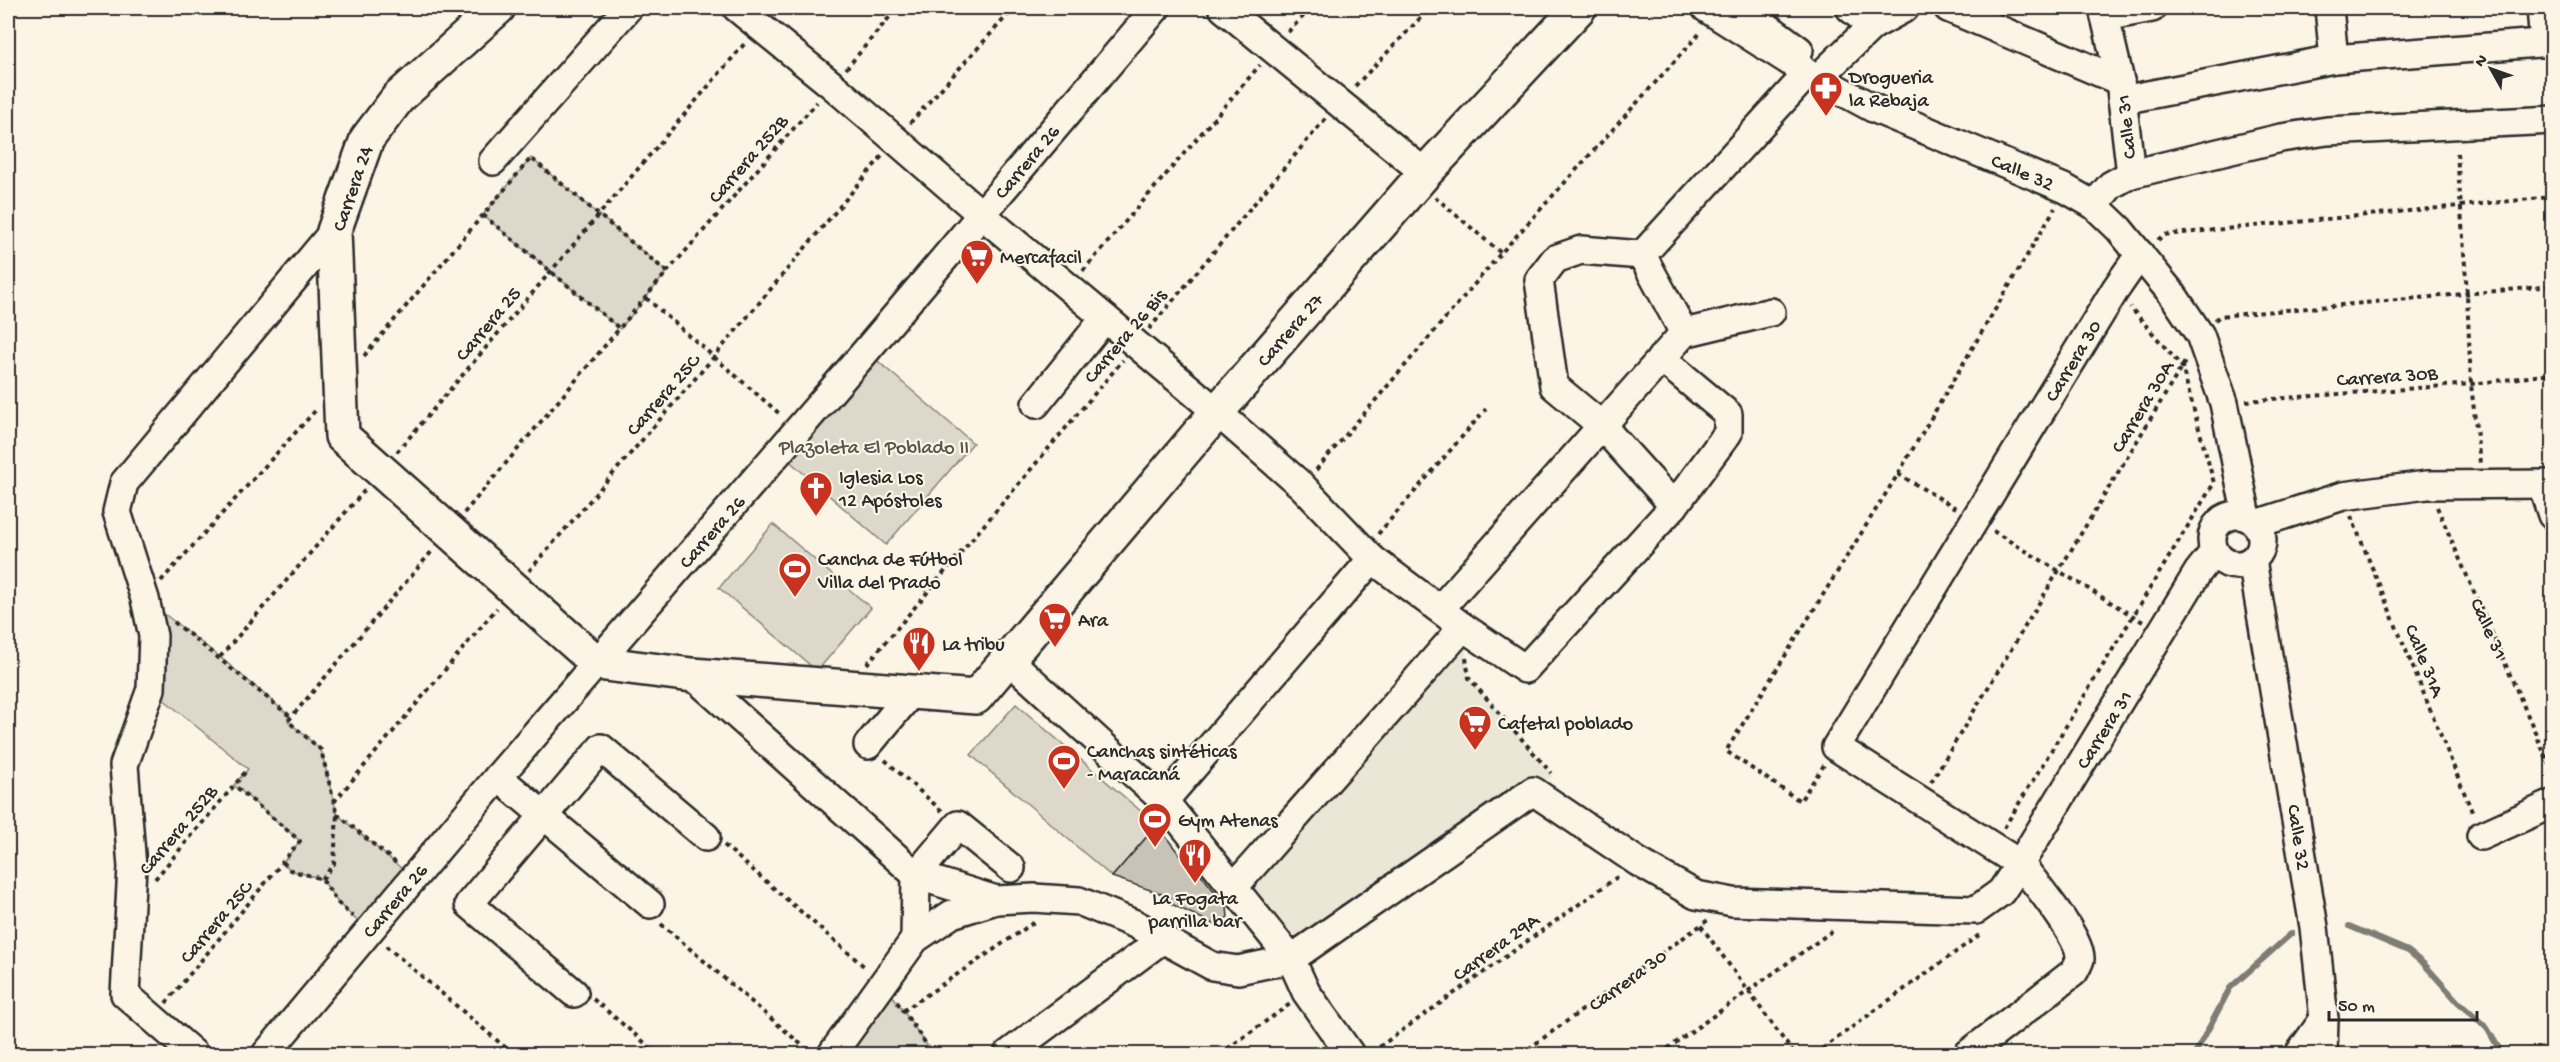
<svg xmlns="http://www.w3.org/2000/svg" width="2560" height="1062" viewBox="0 0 2560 1062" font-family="'Gochi Hand',sans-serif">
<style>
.built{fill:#ece6d7}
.green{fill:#ded8ca;stroke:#84827a;stroke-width:1.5}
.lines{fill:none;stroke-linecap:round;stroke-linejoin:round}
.stream{stroke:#7d7b74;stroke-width:6}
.building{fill:#c8c3b7;stroke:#2b2b2b;stroke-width:1.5}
.minor-casing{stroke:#2b2b2b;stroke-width:32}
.major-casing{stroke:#2b2b2b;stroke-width:38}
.path{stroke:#2b2b2b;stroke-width:4;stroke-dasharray:4.5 4.5;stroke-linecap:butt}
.minor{stroke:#fcf5e5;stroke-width:27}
.major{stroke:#fcf5e5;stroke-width:33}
.labels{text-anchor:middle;stroke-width:4.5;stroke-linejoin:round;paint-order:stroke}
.poi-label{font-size:20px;fill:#2b2b2b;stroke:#fcf5e5;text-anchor:start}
.street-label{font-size:20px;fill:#2b2b2b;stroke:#fcf5e5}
.park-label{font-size:20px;fill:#585653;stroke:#fcf5e5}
</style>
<rect width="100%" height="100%" fill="#fcf5e5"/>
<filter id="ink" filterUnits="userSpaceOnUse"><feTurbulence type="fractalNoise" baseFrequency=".0167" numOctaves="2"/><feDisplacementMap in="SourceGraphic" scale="12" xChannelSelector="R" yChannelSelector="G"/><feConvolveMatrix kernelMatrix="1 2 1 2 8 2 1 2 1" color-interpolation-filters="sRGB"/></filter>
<g filter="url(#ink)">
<polygon class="built" points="1463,627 1469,678 1553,776 1291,959 1234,887"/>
<g class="green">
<polygon points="531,158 667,272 620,329 483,215"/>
<polygon points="866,351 973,443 886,545 779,452"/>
<polygon points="773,524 871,608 817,671 719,588"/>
<polygon points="145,599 220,657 291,717 288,721 321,750 337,814 413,878 368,931 338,903 322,879 290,870 283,862 300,841 234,785 248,769 151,689"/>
<polygon points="1016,704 1157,825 1112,877 971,755"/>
<polygon points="884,983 933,1054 832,1054"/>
</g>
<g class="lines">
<g class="stream">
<polyline points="2349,926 2408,951 2424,964 2458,1002 2487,1028 2502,1054"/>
<polyline points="2195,1054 2230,988 2292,933"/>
</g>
</g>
<polygon class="building" points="1157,825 1192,871 1195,867 1227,907 1228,917 1219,923 1213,924 1167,902 1171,897 1112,877"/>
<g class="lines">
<defs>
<g id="minor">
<polyline points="737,8 832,85 981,214 1217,412 1302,486 1372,559 1463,627 1525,669 1674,506 1728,433 1728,414 1661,358"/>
<polyline points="1223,8 1425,173"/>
<polyline points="1706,8 1808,73 1873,108 2066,189 2094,205 2119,229 2173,295 2200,335 2224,403 2247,517"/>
<polyline points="1742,8 1799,50"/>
<polyline points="1850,8 1872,26"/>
<polyline points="1948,8 2120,81"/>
<polyline points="2103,8 2120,81 2131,174"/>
<polyline points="2329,8 2334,59"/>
<polyline points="2541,8 2544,43"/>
<polyline points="2105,17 2152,8"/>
<polyline points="1818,78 1872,26 1905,8"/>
<polyline points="2122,100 2334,59 2552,42"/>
<polyline points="493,161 628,8"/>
<polyline points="2094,205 2111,185 2131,174 2281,138 2327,131 2552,120"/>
<polyline points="1642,255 1581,250 1555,259 1539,280 1554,386 1601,425 1674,506"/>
<polyline points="1642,255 1808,73"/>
<polyline points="1642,255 1684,333"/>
<polyline points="1036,404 1105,318"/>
<polyline points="2542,485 2552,515"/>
<circle cx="2237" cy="540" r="25"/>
<polyline points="2256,524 2343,496 2427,485 2552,484"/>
<polyline points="2252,560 2314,927 2324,1019 2323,1054"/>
<polyline points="1440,609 1684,333 1771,312"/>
<polyline points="1009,660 1164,801 1291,959 1306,992 1350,1054"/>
<polyline points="692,675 916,875 996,900 1034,898 1079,901 1135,924 1212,966 1238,970 1291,959 1533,791 1638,862 1696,895 1733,902 1976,910 2001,892 2020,864 2198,572 2214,552"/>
<polyline points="868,745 912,692"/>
<polyline points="498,777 650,904"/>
<polyline points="1164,801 1372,559"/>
<polyline points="2481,836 2552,804"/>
<polyline points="1234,887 1463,627"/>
<polyline points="915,939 916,875 958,825 1011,868"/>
<polyline points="574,993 469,904 601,748 706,837"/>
<polyline points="194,1054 125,994 132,867 124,765 151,689 153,636 145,599 117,512 124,483 334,231"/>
<polyline points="266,1054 498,777 866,351 1156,8"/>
<polyline points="832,1054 915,939 952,914 996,900"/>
<polyline points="1008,1054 1164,938"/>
<path d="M1968 1054 2074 972C2076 968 2079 963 2080 959 2082 939 2034 881 2020 864L1836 747 2115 290 2140 254"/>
<polyline points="2299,1054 2324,1019"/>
</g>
<polyline id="major" points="498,8 398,98 367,139 334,231 342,436 597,663 692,675 976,697 1217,412 1425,173 1579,8"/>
</defs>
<use href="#minor" class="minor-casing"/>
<use href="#major" class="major-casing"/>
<g class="path">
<polyline points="1288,32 1311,8"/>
<polyline points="846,69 897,8"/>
<polyline points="1355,86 1430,8"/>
<polyline points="910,123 1014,8"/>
<polyline points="2457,153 2467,294 2471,384 2480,463"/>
<polyline points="1435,197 1501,253"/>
<polyline points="483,215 620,329"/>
<polyline points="2158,240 2163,235 2552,197"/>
<polyline points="1083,271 1260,65"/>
<polyline points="646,298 781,415"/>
<polyline points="2215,320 2220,316 2552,286"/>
<polyline points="1149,329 1326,118"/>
<polyline points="364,356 531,158 667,272"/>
<polyline points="2246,401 2471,384 2552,374"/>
<polyline points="397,452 746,42"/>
<polyline points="1316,470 1501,253 1701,32"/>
<polyline points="1898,474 1956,508"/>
<polyline points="2437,507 2552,771"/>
<polyline points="464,513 667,272 817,102"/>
<polyline points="2351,516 2473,814"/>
<polyline points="1993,531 2143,622"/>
<polyline points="1378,534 1486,409"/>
<polyline points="529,571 713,358 882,156"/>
<polyline points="161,581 315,411"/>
<polyline points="174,622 291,717"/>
<polyline points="220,657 365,490"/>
<polyline points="1466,658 1469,678 1551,773"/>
<polyline points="867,664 1123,360"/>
<polyline points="885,760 942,811"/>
<polyline points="1824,765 1800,801 1726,751 1898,474 2055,208"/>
<polyline points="1931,782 2186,360"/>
<polyline points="334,802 497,608"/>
<polyline points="337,814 396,863"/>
<polyline points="2004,828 2214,483 2182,367 2130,307"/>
<polyline points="724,845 866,968"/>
<polyline points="283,862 290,870 322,879 338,903 353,917"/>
<polyline points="155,879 248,769"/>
<polyline points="322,879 334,864 337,814 321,750 288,721 433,550"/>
<polyline points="661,924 810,1052"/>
<polyline points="1701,926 1794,1054"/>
<polyline points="386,946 513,1054"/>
<polyline points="593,999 658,1054"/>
<polyline points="897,1002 933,1054"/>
<polyline points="166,1003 300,841 234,785"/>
<polyline points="903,1011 1036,921"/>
<polyline points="1372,1052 1620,875"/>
<polyline points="1220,1054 1290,1004"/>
<polyline points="1521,1054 1708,920"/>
<polyline points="1660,1054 1835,929"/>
<polyline points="1815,1054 1982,933"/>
</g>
<use href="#minor" class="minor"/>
<use href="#major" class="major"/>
</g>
</g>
<defs>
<symbol id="pharmacy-pin" viewBox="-11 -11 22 30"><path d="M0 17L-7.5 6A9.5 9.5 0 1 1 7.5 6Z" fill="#c8321e" stroke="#fcf5e5"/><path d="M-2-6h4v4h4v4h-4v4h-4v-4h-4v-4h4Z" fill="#fff"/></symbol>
<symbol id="supermarket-pin" viewBox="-11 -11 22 30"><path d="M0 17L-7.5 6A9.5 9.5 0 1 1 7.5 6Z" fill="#c8321e" stroke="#fcf5e5"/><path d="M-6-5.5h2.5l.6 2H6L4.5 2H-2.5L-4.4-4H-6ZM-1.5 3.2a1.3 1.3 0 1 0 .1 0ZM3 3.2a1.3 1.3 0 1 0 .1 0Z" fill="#fff"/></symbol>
<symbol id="church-pin" viewBox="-11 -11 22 30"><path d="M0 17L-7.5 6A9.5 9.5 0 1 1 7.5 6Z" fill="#c8321e" stroke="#fcf5e5"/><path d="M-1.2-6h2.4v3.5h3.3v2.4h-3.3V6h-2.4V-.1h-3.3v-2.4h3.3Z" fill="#fff"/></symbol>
<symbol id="stadium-pin" viewBox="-11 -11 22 30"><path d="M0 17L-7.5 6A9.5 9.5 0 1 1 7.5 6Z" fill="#c8321e" stroke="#fcf5e5"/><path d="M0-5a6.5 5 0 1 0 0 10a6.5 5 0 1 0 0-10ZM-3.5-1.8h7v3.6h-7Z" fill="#fff"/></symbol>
<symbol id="restaurant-pin" viewBox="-11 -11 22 30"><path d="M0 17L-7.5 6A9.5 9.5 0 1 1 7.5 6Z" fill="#c8321e" stroke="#fcf5e5"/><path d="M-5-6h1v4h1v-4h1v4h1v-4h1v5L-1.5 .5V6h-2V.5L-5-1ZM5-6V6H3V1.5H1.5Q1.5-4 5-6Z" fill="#fff"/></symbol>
</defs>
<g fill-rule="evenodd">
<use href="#pharmacy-pin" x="1807" y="69" width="38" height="52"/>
<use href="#supermarket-pin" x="958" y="237" width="38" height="52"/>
<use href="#church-pin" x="797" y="469" width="38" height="52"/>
<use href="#stadium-pin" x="776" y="550" width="38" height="52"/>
<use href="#supermarket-pin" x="1036" y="600" width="38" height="52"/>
<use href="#restaurant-pin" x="900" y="624" width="38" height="52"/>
<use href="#supermarket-pin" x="1456" y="703" width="38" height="52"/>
<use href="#stadium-pin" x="1045" y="742" width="38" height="52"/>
<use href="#stadium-pin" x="1136" y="800" width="38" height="52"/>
<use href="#restaurant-pin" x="1176" y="836" width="38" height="52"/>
</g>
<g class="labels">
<g class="poi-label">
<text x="1849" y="83">Drogueria<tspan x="1849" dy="23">la Rebaja</tspan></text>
<text x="1000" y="263">Mercafacil</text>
<text x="839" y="483">Iglesia Los<tspan x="839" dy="23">12 Apóstoles</tspan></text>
<text x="818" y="565">Cancha de Fútbol<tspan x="818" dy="23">Villa del Prado</tspan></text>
<text x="1078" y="626">Ara</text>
<text x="942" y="650">La tribu</text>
<text x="1498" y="729">Cafetal poblado</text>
<text x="1087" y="757">Canchas sintéticas<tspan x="1087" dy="23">- Maracaná</tspan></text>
<text x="1178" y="826">Gym Atenas</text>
<text x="1195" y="904" text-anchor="middle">La Fogata<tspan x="1195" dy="23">parrilla bar</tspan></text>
</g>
<g class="street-label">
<text transform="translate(2125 127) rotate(-96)" y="7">Calle 31</text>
<text transform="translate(747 158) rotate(-49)" y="7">Carrera 252B</text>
<text transform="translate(1026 161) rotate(-50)" y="7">Carrera 26</text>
<text transform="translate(2023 171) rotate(23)" y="7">Calle 32</text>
<text transform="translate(351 188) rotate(-71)" y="7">Carrera 24</text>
<text transform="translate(487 323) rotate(-50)" y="7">Carrera 25</text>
<text transform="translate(1289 329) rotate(-49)" y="7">Carrera 27</text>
<text transform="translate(1124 335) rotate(-50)" y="7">Carrera 26 Bis</text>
<text transform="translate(2072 360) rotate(-59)" y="7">Carrera 30</text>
<text transform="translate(2387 375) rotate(-4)" y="7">Carrera 30B</text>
<text transform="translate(662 394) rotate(-49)" y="7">Carrera 25C</text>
<text transform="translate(2141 406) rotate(-59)" y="7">Carrera 30A</text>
<text transform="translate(711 531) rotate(-49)" y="7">Carrera 26</text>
<text transform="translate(2490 628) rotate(66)" y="7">Calle 31</text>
<text transform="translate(2426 660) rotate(68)" y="7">Calle 31A</text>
<text transform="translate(2103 729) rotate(-58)" y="7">Carrera 31</text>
<text transform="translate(177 829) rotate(-50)" y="7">Carrera 252B</text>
<text transform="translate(2300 837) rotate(81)" y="7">Calle 32</text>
<text transform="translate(394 900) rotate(-50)" y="7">Carrera 26</text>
<text transform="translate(215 921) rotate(-50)" y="7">Carrera 25C</text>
<text transform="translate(1495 946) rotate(-36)" y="7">Carrera 29A</text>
<text transform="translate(1627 979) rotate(-36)" y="7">Carrera 30</text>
</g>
<g class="park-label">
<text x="874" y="453">Plazoleta El Poblado II</text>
</g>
</g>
<rect width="2560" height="1062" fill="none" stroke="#fcf5e5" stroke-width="30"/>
<rect x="15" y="15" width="2530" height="1032" fill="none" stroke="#2b2b2b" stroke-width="2" filter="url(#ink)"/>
<g transform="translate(2491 69) rotate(310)" stroke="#fcf5e5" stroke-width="4.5" paint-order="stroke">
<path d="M0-4.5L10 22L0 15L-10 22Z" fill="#2b2b2b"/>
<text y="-9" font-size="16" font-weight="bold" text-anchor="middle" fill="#2b2b2b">N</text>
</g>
<path d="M2329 1011v9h148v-9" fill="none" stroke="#2b2b2b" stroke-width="3"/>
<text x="2338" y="1011" font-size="18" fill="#2b2b2b" stroke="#fcf5e5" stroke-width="4.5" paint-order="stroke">50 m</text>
</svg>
